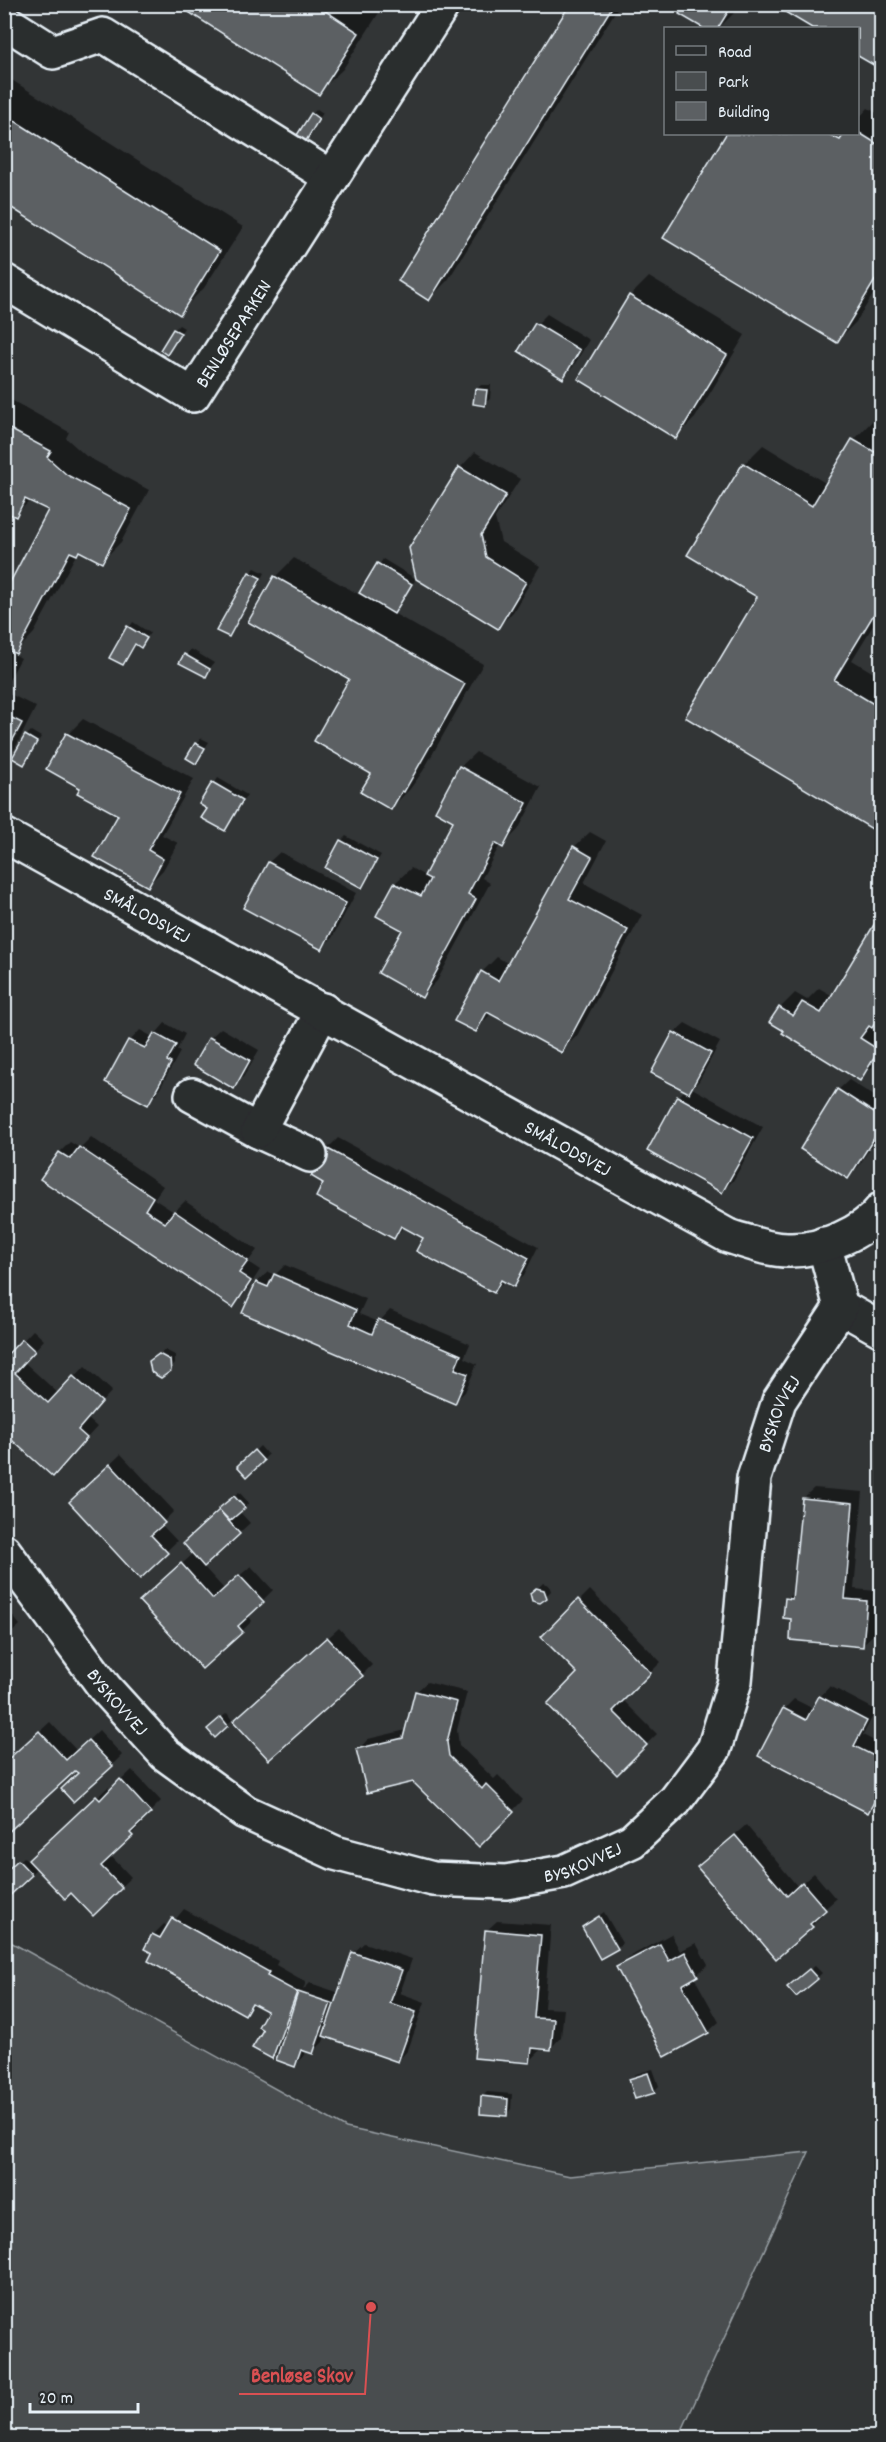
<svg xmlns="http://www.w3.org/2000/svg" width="886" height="2442" viewBox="0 0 886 2442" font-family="Dekko,sans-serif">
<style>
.green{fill:#494d4f;stroke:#989fa4;stroke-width:1.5}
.shadow{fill:#0007}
.building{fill:#5c6063;stroke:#e8f1f8;stroke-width:1.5}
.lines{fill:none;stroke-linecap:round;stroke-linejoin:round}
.minor-casing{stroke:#e8f1f8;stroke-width:38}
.tertiary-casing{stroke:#e8f1f8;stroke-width:38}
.minor{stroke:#2a2d2e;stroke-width:33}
.tertiary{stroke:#2a2d2e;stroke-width:33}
.labels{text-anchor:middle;stroke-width:5;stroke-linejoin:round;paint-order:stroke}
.street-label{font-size:20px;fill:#e8f1f8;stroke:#2a2d2e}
.leader{fill:none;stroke:#da5052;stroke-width:2}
.callout-dot{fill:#da5052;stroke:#2a2d2e;stroke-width:2}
.callout-label{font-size:21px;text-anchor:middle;font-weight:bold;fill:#da5052;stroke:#2a2d2e;stroke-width:5;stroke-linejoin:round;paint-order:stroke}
</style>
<rect width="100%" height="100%" fill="#323536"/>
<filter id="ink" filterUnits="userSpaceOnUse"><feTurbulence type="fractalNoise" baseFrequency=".0167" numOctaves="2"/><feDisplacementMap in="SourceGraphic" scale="12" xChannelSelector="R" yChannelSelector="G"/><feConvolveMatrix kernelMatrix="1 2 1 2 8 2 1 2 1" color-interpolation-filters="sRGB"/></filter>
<g filter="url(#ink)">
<polygon class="green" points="5,1939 346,2128 570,2176 809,2152 679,2437 5,2437"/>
<g class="shadow">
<polygon points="179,4 377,4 382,8 343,69 318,93"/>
<polygon points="572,4 620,4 448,280 429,299"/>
<polygon points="686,4 739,4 733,14 719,28 706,28 681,13"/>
<polygon points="882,4 882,69 858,54 858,28 815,28 782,9"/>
<polygon points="4,75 243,227 204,288 179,313 4,201"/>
<polygon points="868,108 882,116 882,280 856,322 837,341 665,237 728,134 858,134 858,119"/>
<polygon points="317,109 323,113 306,139 312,114"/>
<polygon points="649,277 745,335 695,418 676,437 630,296"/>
<polygon points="547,314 589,340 573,367 563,377 537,324"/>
<polygon points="179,325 184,328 167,353 174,330"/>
<polygon points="481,385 491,385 490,399 484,404 476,390"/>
<polygon points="4,396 69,432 66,438 86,456 149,490 121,542 102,561 80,550 77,553 34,633 14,654 21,658 4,689 4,597 50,509 31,500 15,515 4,509"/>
<polygon points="873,420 882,426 882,611 852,660 882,678 882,833 759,596 744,464 763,445 827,484 854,440"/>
<polygon points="475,452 520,479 495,518 501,542 540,566 513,612 498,627 411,548 460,468"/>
<polygon points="294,558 360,595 383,559 416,579 393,613 483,664 423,771 410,789 391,808 373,773 351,678 275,577"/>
<polygon points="255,568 265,573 233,631 228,636 250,573"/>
<polygon points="133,622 150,633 141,646 136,643 123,664 111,657"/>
<polygon points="191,649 214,663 205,675 181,662"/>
<polygon points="4,691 36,707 14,750 4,759"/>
<polygon points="83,719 194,779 162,835 178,843 163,870 148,885 120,815 82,788 48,769 68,734"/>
<polygon points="31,731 41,737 24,763 26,736"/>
<polygon points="201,738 209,742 196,762 188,758"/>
<polygon points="476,752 541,787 518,830 502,846 500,845 482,878 490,883 437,981 422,996 404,929 378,915 395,883 411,868 425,876 455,821 460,767"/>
<polygon points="218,778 247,795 224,830 209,809 201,804"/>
<polygon points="590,832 606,841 584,883 642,915 577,1036 561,1051 492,1013 475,1030 482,972 497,957 509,964 574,847"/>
<polygon points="346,836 381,855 362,886 341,841"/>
<polygon points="280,852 356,893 332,938 321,948 245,907 269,862"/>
<polygon points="882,917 882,1016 875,1023 882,1027 882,1054 875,1064 860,1079 786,1030 780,1008 795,993 807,1000 819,988 833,996"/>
<polygon points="165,1023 185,1034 177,1050 180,1052 158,1092 148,1103 107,1081 130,1041 140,1030 153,1037"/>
<polygon points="685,1023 720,1042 699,1081 692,1088 763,1127 733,1181 722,1191 649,1151 679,1096 685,1090 674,1033"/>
<polygon points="221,1028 259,1050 244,1076 234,1087 210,1038"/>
<polygon points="849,1080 882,1101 882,1130 858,1167 848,1177 838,1090"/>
<polygon points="91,1137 163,1186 154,1199 174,1212 185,1201 257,1250 248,1262 260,1270 243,1296 232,1306 42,1178 60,1152 70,1142 80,1148"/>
<polygon points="338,1138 538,1247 524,1275 513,1285 505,1280 494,1292 425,1237 405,1226 394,1238 325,1183 327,1149"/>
<polygon points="285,1265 366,1299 359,1314 379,1322 390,1310 470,1344 464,1358 477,1364 465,1392 454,1402 244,1312 257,1282 268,1272 275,1275"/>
<polygon points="33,1330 44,1340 24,1362 59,1394 85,1366 112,1391 87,1418 97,1427 63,1464 4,1431 4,1350 7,1347 12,1352"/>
<polygon points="165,1350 175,1355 175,1364 170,1370 151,1361"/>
<polygon points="260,1446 268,1455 248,1475 239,1466"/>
<polygon points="121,1454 174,1511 161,1524 177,1541 140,1577 81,1492"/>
<polygon points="814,1488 863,1492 854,1589 877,1591 873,1635 862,1645 793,1618 787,1599 794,1591 803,1498"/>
<polygon points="239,1492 249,1503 239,1511 250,1523 203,1566 224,1589 251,1566 273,1590 248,1615 252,1621 242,1631 152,1591 194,1553 195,1533"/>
<polygon points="543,1583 549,1585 551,1591 540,1602 532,1594"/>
<polygon points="590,1590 661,1662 623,1700 657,1734 617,1773 579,1673 543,1637"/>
<polygon points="4,1605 20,1625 4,1640"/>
<polygon points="339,1628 372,1665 362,1675 246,1711"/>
<polygon points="427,1682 467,1692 457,1730 459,1745 494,1779 498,1775 523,1800 479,1845 414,1780 358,1750 368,1739 406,1730 416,1692"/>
<polygon points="830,1686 876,1710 863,1735 882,1745 882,1794 868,1812 784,1709 794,1699 814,1709 820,1697"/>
<polygon points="227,1713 232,1720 215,1736 214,1724"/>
<polygon points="50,1722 77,1751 99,1730 122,1755 112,1765 80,1773 75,1769 4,1764"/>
<polygon points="132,1770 161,1801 140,1822 142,1824 110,1855 131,1877 93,1914 72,1891 37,1868 5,1898 4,1875 24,1857 29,1862 108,1787 111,1790"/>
<polygon points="746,1825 798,1887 814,1873 836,1899 820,1913 822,1915 812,1926 776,1957 710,1856"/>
<polygon points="184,1909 278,1961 276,1965 306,1982 303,1990 310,1983 340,1993 353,1953 364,1943 412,1959 400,1993 425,2002 408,2050 398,2061 325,2036 323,2042 313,2052 306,2050 305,2055 294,2065 282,2047 272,2057 265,2030 269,2010 255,2003 244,2013 146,1948 153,1935 164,1924 169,1927"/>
<polygon points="604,1912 622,1943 617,1948 583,1927"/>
<polygon points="497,1921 551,1925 544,2008 564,2009 561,2037 551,2048 541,2047 540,2051 530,2061 486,1931"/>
<polygon points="671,1934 680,1951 696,1943 708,1965 694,1977 719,2022 708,2032 618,1967 629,1957"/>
<polygon points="815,1966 822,1973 817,1978 794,1982"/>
<polygon points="653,2069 659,2086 654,2091 631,2080 636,2074"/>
<polygon points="487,2092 512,2094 511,2109 506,2114 482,2097"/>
</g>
<g class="building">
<polygon points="176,4 315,4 359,33 319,95"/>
<polygon points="570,4 614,4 429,301 398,281"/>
<polygon points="684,4 733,4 718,28 703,28 679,14"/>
<polygon points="783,4 882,4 882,70 858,56 858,28 812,28 780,9"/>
<polygon points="311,113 319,119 306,141 297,135"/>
<polygon points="4,114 220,251 180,315 4,203"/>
<polygon points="858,132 882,147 882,269 837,343 663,238 726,134 828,134 840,140 844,134"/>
<polygon points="629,295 727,355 676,439 578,379"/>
<polygon points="535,323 580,350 563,379 518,351"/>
<polygon points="173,329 181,333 167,355 160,350"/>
<polygon points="475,389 487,390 485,406 473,404"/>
<polygon points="4,426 51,451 47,457 67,475 131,509 102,563 79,551 77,555 70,552 16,654 4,648 4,594 48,510 25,499 16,517 4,511"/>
<polygon points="852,439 882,456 882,601 834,680 882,709 882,835 685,717 757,597 687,555 743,463 812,506"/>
<polygon points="459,467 506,495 481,535 486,557 526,582 498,629 416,579 409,548"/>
<polygon points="377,563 412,584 394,614 359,593"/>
<polygon points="249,572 261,578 229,637 216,631"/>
<polygon points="274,576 465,684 404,792 402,791 391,810 360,792 371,774 314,741 349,679 248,622"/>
<polygon points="127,626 147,638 141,648 135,644 123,665 109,658"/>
<polygon points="184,654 210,669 206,677 179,663"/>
<polygon points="4,714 22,723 4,756"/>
<polygon points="66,733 180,794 148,850 163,859 148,887 94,857 118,815 77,793 80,788 46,769"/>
<polygon points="25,735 37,742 24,765 12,758"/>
<polygon points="195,743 205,748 196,764 186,758"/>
<polygon points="459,766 527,803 503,848 495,843 468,894 476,899 422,998 378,973 402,930 376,916 394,883 421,896 430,879 424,876 453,821 435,811"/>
<polygon points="212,782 243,800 225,831 201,818 207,809 199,804"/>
<polygon points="340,840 377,860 362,888 325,868"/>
<polygon points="573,846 592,857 569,899 628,930 562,1053 487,1012 476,1032 454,1021 481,971 498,981"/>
<polygon points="268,862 346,903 322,950 243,908"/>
<polygon points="878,918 882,920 882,1012 872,1028 869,1026 860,1038 879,1050 860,1081 782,1033 784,1031 769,1022 779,1007 793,1016 802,1002 821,1013"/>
<polygon points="673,1032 711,1053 689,1093 651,1073"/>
<polygon points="154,1033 176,1045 167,1061 171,1063 148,1105 105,1082 128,1040 145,1048"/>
<polygon points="209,1037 250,1060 234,1089 193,1065"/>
<polygon points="837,1089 882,1118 882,1126 848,1179 800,1149"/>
<polygon points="677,1096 753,1138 722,1193 647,1151"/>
<polygon points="79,1147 153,1197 145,1210 165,1223 174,1211 248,1261 239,1273 251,1281 233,1308 40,1179 59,1152 70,1159"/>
<polygon points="326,1148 529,1258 514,1287 501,1280 494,1293 416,1251 423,1238 401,1226 394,1239 316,1197 323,1183 311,1176"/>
<polygon points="274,1274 356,1310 350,1324 372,1334 378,1319 461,1355 455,1369 468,1374 455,1404 242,1313 256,1282 268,1287"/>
<polygon points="22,1339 35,1351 15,1373 48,1403 73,1376 102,1402 78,1430 87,1438 53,1477 4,1433 4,1358"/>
<polygon points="159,1354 170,1360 171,1371 161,1378 151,1372 149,1361"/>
<polygon points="254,1450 264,1461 247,1477 237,1466"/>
<polygon points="110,1464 165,1523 151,1535 168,1553 140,1579 69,1502"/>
<polygon points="234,1496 245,1508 230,1521 218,1509"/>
<polygon points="802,1498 853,1503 845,1599 867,1601 863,1647 790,1640 791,1619 783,1618 785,1598 792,1599"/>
<polygon points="219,1510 240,1534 204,1567 183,1543"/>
<polygon points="181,1563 213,1599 239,1575 264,1602 238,1626 243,1632 202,1669 139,1601"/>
<polygon points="536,1588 544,1590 547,1598 540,1603 532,1601 530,1593"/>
<polygon points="578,1599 651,1673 613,1711 647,1745 617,1775 547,1704 577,1673 541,1637"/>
<polygon points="4,1629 11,1636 4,1642"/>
<polygon points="327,1637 363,1676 269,1760 233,1721"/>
<polygon points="415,1691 457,1702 447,1742 449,1756 482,1789 486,1784 514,1812 479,1847 413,1782 367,1793 356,1749 403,1738"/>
<polygon points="819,1696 867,1721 854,1746 882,1760 882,1787 868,1813 758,1756 783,1708 806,1720"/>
<polygon points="221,1717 228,1726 215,1738 207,1729"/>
<polygon points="39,1731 66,1760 88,1740 113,1766 73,1802 61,1789 78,1773 75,1771 4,1836 4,1763"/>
<polygon points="120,1779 151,1813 130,1833 133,1836 101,1866 122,1888 93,1916 71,1893 65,1899 28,1860 96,1796 100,1800"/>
<polygon points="735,1835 787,1896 802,1882 826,1910 810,1924 813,1927 776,1959 697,1867"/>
<polygon points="18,1860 32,1875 5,1900 4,1873"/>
<polygon points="599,1916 618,1949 600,1959 582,1927"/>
<polygon points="172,1918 269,1972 267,1976 297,1992 272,2059 252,2048 263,2030 258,2027 267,2011 252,2003 245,2015 148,1961 152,1953 144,1949 152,1934 160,1938"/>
<polygon points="485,1930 541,1935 534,2018 554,2019 551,2050 532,2048 530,2063 474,2058"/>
<polygon points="660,1944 669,1961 685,1952 698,1976 682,1985 709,2033 665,2057 616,1967"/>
<polygon points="352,1952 402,1970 390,2003 416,2012 398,2062 323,2036"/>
<polygon points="809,1969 818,1979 796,1997 787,1987"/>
<polygon points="298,1992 331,2003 313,2054 301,2050 295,2067 276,2060"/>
<polygon points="648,2073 655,2093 635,2099 629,2079"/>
<polygon points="481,2096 508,2099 507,2116 480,2114"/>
</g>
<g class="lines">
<defs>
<g id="minor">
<polyline points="4,21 53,52 103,35 332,178"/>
<path id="s1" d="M4 281 193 395 443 4"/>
<polyline points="192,1095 258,1131 310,1155"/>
<polyline points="258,1131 323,1010"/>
<polyline points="841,1307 882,1330"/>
<path id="s2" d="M4 1551 105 1688 165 1754 245 1812 335 1853 433 1879 506 1882 564 1872 632 1841 675 1801 714 1749 735 1681 754 1478 779 1401 841 1307 824 1244"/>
</g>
<g id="tertiary">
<path id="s3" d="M4 835 728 1236C749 1242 770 1251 791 1250 821 1250 863 1234 882 1209"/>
</g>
</defs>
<use href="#minor" class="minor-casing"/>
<use href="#tertiary" class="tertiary-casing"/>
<use href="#minor" class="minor"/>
<use href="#tertiary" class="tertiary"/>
</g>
</g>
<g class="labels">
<g class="street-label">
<text dy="7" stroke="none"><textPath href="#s1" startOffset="294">BENLØSEPARKEN</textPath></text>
<text dy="7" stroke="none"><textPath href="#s3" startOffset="164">SMÅLODSVEJ</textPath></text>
<text dy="7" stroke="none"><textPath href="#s3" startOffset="645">SMÅLODSVEJ</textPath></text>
<text dy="7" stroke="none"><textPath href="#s2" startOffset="1233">BYSKOVVEJ</textPath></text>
<text dy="7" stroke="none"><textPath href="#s2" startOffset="189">BYSKOVVEJ</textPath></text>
<text dy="7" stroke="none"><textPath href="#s2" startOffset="711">BYSKOVVEJ</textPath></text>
</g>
</g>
<path class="leader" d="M371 2307L365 2394H239"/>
<circle class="callout-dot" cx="371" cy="2307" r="6"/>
<g class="callout-label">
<text x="302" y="2382">Benløse Skov</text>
</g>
<rect width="886" height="2442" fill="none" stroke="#2a2d2e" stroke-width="24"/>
<rect x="12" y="12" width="862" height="2418" fill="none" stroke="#e8f1f8" stroke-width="2" filter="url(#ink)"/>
<rect x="664" y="27" width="195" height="108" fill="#2a2d2e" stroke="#767b7f" stroke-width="1.5"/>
<rect x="676" y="46" width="30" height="9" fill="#2a2d2e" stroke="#767b7f" stroke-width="1.5"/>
<text x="718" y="57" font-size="18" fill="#e8f1f8">Road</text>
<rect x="676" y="72" width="30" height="18" fill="#494d4f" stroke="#767b7f" stroke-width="1.5"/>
<text x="718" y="87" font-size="18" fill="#e8f1f8">Park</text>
<rect x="676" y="102" width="30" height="18" fill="#5c6063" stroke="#767b7f" stroke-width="1.5"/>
<text x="718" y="117" font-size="18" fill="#e8f1f8">Building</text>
<path d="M30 2403v9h108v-9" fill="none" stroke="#e8f1f8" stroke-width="3"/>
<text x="39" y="2403" font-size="18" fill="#e8f1f8" stroke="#2a2d2e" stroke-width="4.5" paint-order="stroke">20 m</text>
</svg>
